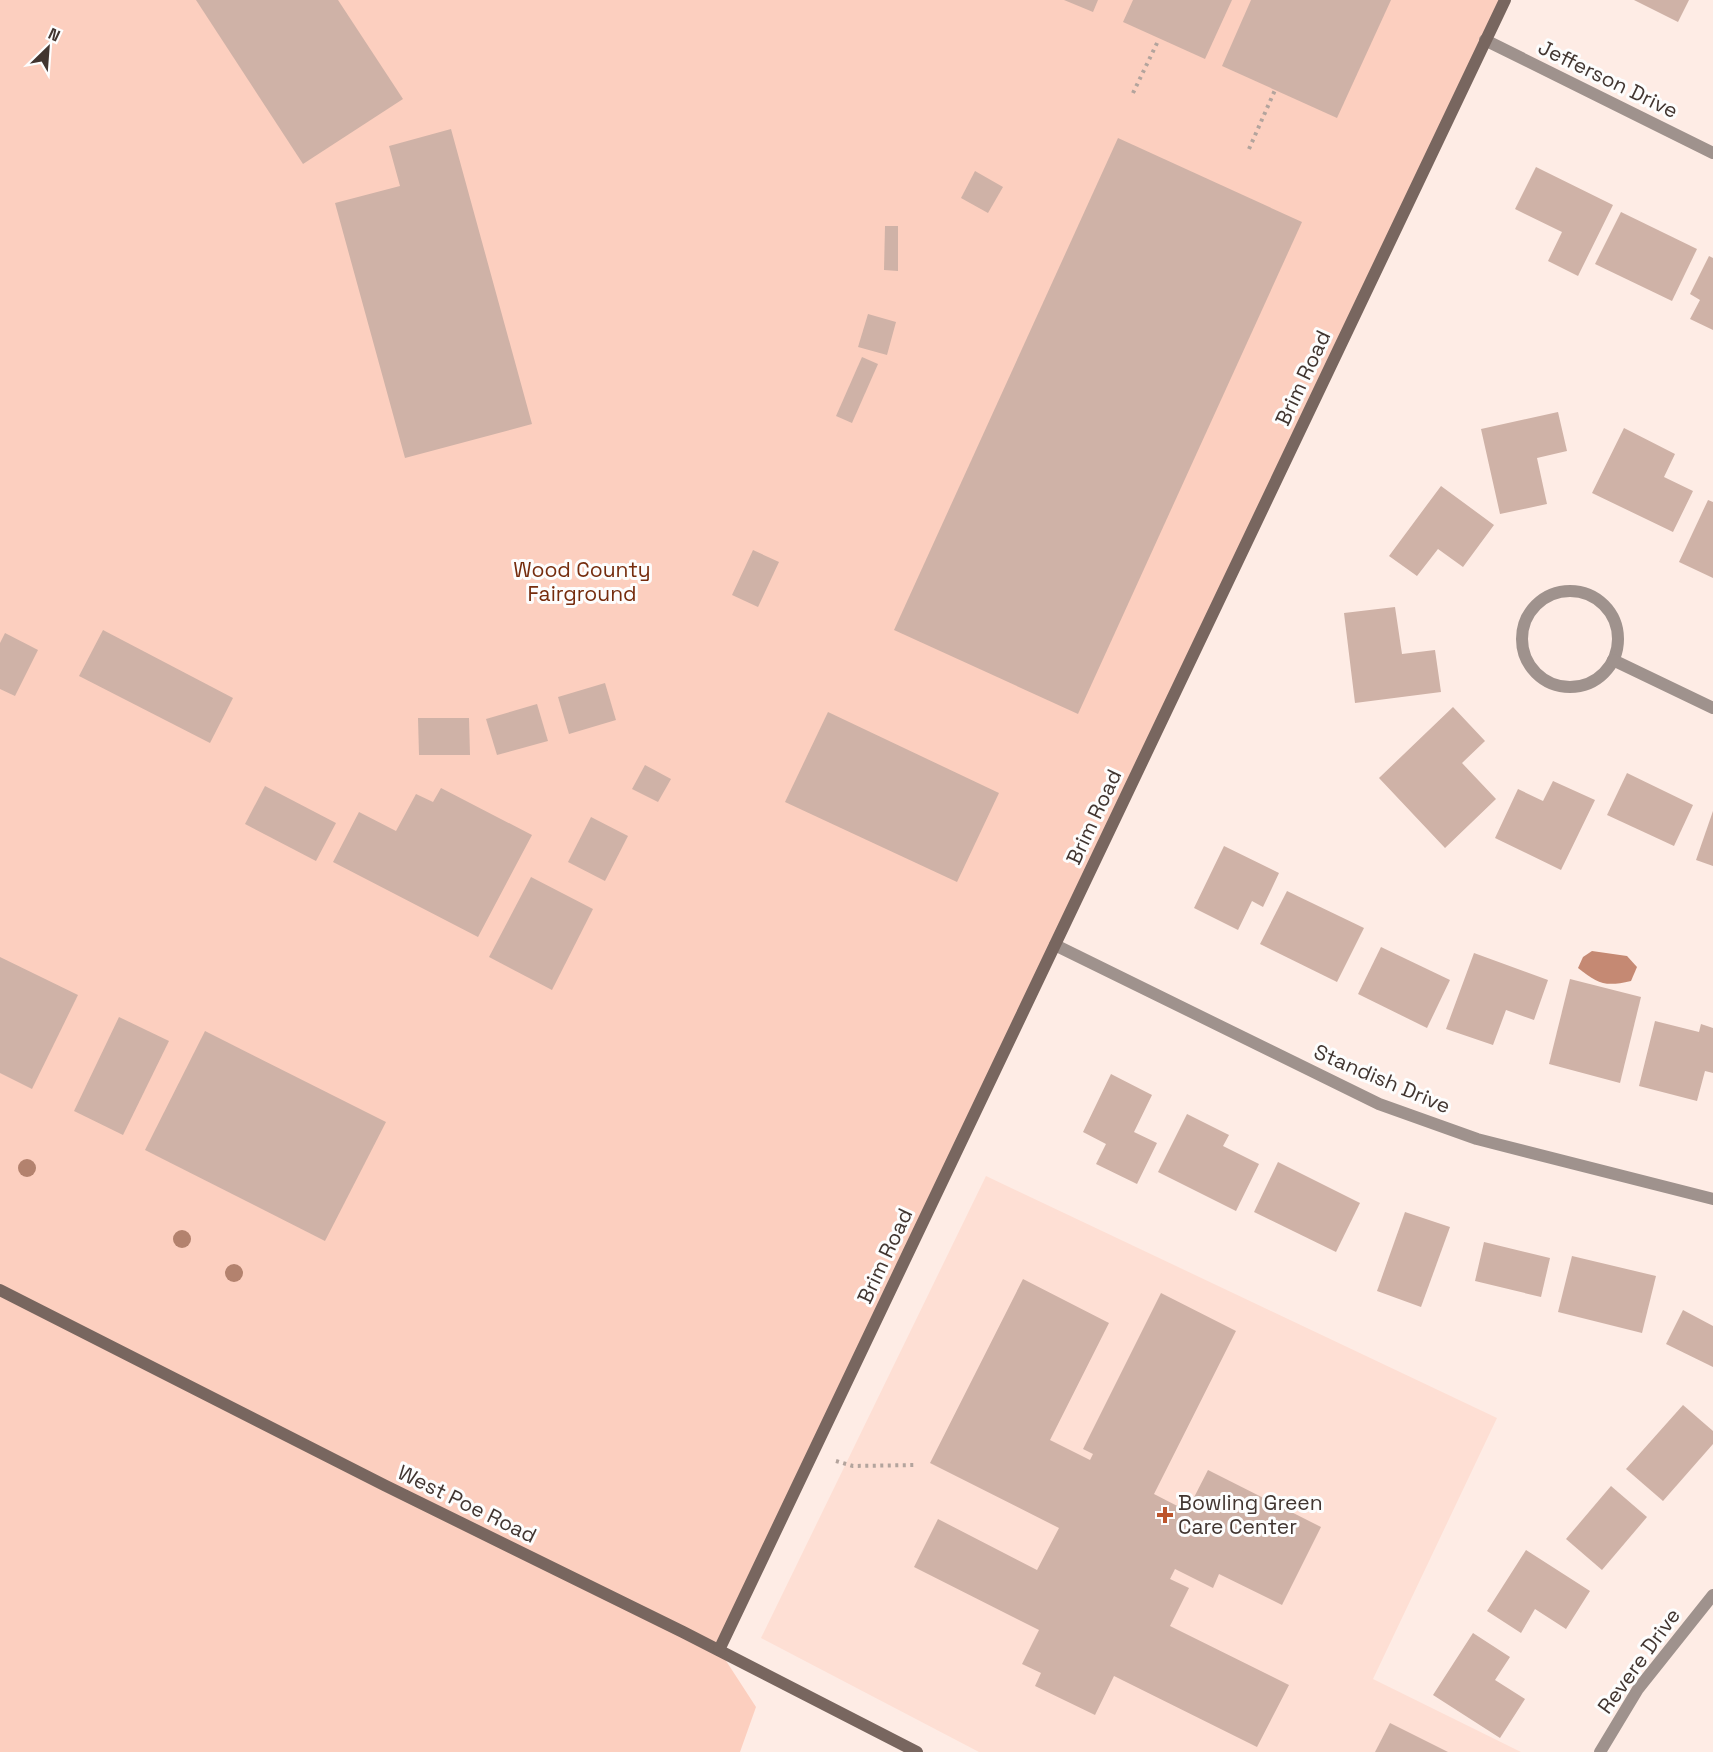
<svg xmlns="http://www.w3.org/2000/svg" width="1713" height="1752" viewBox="0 0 1713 1752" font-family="'Space Grotesk',sans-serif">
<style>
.built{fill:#fedfd4}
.green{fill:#fccfbf}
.water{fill:#c58973}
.building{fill:#cfb2a7}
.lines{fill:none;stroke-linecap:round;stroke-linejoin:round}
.path{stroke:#b3a49d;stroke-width:4;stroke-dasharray:3 4.5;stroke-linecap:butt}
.street{stroke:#9f928d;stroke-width:12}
.secondary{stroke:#78665f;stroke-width:12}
.tree{fill:#b3826e}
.poi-dot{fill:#bc552c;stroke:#fdfdfd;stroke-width:2}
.labels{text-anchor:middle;stroke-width:6;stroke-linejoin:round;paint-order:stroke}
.street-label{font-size:21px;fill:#413530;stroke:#fdfdfd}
.park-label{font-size:21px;fill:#752c0d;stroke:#fdfdfd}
.poi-label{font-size:21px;fill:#413530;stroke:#fdfdfd;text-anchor:start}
</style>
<rect width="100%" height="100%" fill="#feece5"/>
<polygon class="built" points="986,1176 1497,1418 1373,1679 1521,1752 979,1752 761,1638"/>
<polygon class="green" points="0,0 1505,0 719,1650 756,1707 740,1752 0,1752"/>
<path class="water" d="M1592 951 1627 956 1637 967 1631 981C1605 987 1598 984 1578 968L1583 957Z"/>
<g class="building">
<polygon points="196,0 338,0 403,99 303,164"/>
<polygon points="1064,0 1098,0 1093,12"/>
<polygon points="1133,0 1232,0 1205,59 1123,22"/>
<polygon points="1251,0 1391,0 1337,118 1222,66"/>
<polygon points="1634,0 1689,0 1678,22"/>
<polygon points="451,129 532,424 405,458 335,203 400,186 389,146"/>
<polygon points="1118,138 1302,222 1078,714 894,630"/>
<polygon points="1536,167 1613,205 1578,276 1548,261 1562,232 1515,209"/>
<polygon points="975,171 1003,187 988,213 961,198"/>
<polygon points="1621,212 1697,249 1672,301 1595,264"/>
<polygon points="885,226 898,226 898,271 884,270"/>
<polygon points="1709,256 1713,258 1713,330 1690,319 1700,300 1690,294"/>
<polygon points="868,314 896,322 887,355 858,347"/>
<polygon points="862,357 878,364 852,423 836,416"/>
<polygon points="1558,412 1567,451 1537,458 1547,504 1500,514 1481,429"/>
<polygon points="1624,428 1675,454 1664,477 1693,491 1673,532 1592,493"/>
<polygon points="1441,486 1494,525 1463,567 1438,549 1417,576 1389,556"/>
<polygon points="1708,500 1713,502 1713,578 1679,562"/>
<polygon points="753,550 779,562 758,607 732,595"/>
<polygon points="1395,607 1402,654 1435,650 1441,692 1355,703 1344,613"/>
<polygon points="103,630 233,698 210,743 79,676"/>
<polygon points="5,633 38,650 15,696 0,689 0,643"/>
<polygon points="605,683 616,720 569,734 558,697"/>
<polygon points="537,704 548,741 497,755 486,719"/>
<polygon points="1453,707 1485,741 1462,763 1496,799 1445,848 1379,778"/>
<polygon points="828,712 999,793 957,882 785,802"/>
<polygon points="418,718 469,718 470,755 419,755"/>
<polygon points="645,765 671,779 658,802 632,789"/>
<polygon points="1627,773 1693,805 1674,846 1607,815"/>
<polygon points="1553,781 1595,800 1561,870 1495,838 1518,789 1543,801"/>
<polygon points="265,786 336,823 316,861 245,824"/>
<polygon points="441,788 532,835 478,937 333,862 359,812 396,831 416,794 433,802"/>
<polygon points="1713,811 1713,866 1696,860"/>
<polygon points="591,817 628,836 605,881 568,862"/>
<polygon points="1224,846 1279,873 1263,907 1252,901 1238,930 1194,908"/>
<polygon points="531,877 593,909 552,990 489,957"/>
<polygon points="1287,891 1364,928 1337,982 1260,944"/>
<polygon points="1381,947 1450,980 1427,1028 1358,994"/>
<polygon points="1474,953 1548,980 1534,1020 1506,1010 1493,1045 1446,1029"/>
<polygon points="0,957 78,995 32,1089 0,1073"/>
<polygon points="1570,979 1641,997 1620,1083 1549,1064"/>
<polygon points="119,1017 169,1041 123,1135 74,1111"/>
<polygon points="1655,1021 1699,1032 1701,1024 1713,1028 1713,1073 1705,1071 1697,1101 1639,1086"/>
<polygon points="205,1031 386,1122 325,1241 145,1150"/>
<polygon points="1111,1074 1152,1095 1134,1132 1157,1143 1137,1184 1096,1164 1106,1144 1083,1132"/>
<polygon points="1187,1114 1229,1135 1223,1146 1259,1164 1236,1211 1158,1172"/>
<polygon points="1278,1162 1360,1203 1336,1252 1254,1212"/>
<polygon points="1405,1212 1450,1227 1421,1307 1377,1291"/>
<polygon points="1484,1242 1550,1258 1541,1297 1475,1281"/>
<polygon points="1572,1256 1656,1276 1642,1333 1558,1312"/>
<polygon points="1023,1279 1109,1323 1050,1440 1090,1460 1093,1454 1083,1449 1161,1293 1236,1331 1154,1494 1187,1511 1208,1470 1321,1527 1282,1605 1219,1574 1213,1588 1175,1569 1170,1579 1189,1588 1170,1626 1289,1685 1257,1747 1114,1676 1095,1715 1035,1686 1041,1673 1022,1664 1039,1630 914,1567 938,1519 1037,1570 1059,1528 930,1463"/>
<polygon points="1683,1310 1713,1326 1713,1367 1666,1344"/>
<polygon points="1683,1405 1713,1431 1713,1444 1663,1501 1626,1469"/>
<polygon points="1611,1486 1647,1517 1602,1570 1566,1539"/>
<polygon points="1526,1550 1590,1591 1566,1629 1535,1609 1521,1633 1487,1611"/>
<polygon points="1473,1633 1510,1657 1495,1680 1525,1699 1500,1738 1433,1695"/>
<polygon points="1390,1723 1448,1752 1375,1752"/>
</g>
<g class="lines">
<g class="path">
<polyline points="1133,93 1159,39"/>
<polyline points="1249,149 1275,90"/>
<polyline points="836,1461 853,1466 915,1465"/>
</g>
<g class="street">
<polyline points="1485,40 1713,153"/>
<circle cx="1570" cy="639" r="48"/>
<polyline points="1613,660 1713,708"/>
<polyline points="1055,945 1379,1104 1477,1139 1713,1199"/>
<polyline points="1600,1752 1638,1689 1713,1595"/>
</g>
<g class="secondary">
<polyline points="0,1290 384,1485 683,1632 917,1752"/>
<polyline points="719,1650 1505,0"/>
</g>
</g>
<g class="tree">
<circle cx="27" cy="1168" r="9"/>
<circle cx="182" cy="1239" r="9"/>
<circle cx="234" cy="1273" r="9"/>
</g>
<path class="poi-dot" d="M1162 1506h6v6h6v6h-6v6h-6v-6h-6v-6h6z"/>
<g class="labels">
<g class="street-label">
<text transform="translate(1608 79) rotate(26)" y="7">Jefferson Drive</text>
<text transform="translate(1303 378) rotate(-65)" y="7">Brim Road</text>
<text transform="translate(1094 817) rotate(-65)" y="7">Brim Road</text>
<text transform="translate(1382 1079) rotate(23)" y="7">Standish Drive</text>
<text transform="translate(885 1256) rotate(-65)" y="7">Brim Road</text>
<text transform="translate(467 1504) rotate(26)" y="7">West Poe Road</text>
<text transform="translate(1639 1661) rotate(-54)" y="7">Revere Drive</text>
</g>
<g class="park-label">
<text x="582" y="577">Wood County<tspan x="582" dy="24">Fairground</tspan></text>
</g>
<g class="poi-label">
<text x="1178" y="1510">Bowling Green<tspan x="1178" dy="24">Care Center</tspan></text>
</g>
</g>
<g transform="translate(48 48) rotate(25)" stroke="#fdfdfd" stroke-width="4.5" paint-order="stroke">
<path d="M0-4.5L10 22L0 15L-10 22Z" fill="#413530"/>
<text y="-9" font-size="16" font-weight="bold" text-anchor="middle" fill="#413530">N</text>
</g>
</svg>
